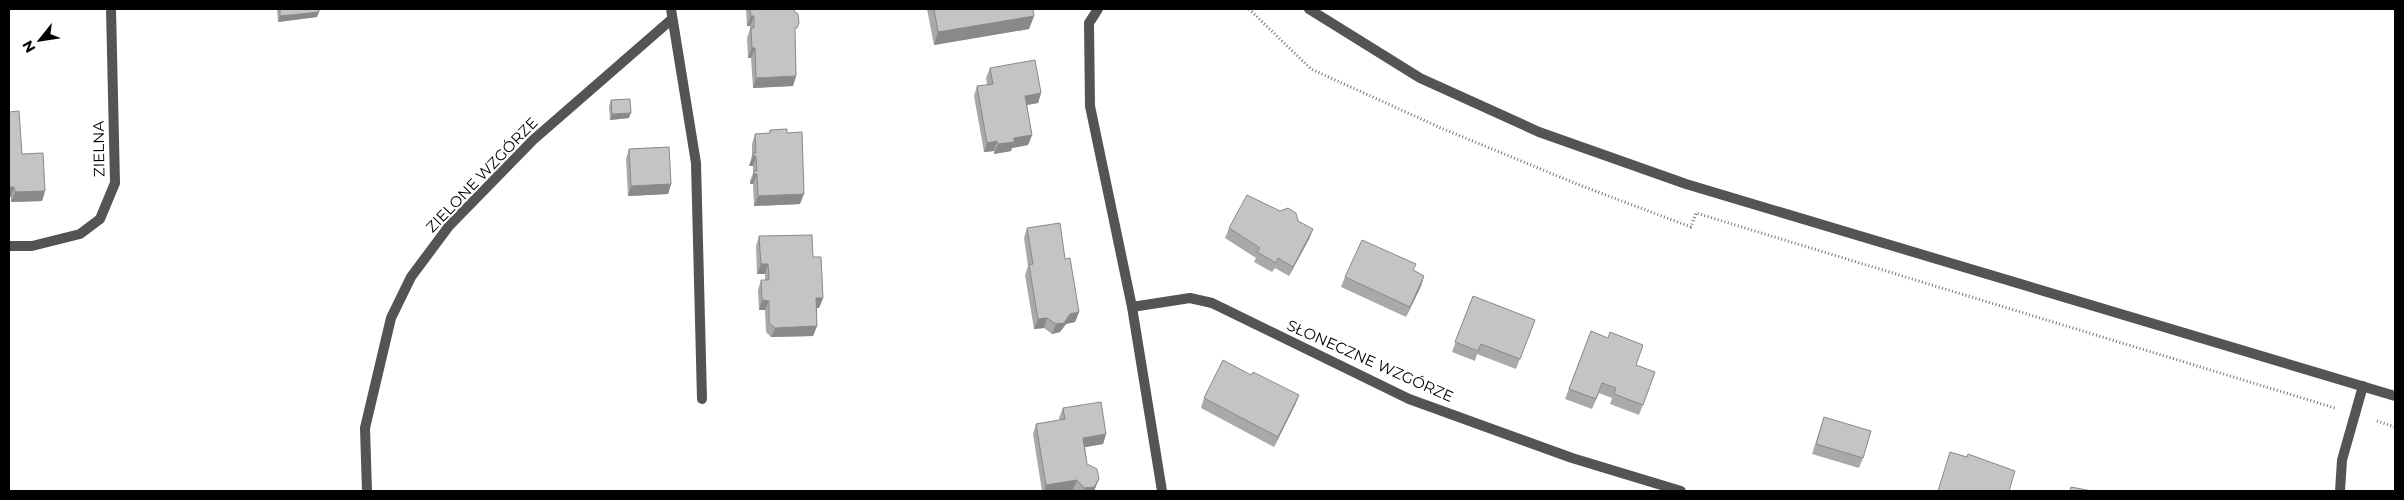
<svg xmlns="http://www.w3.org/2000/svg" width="2404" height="500" viewBox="0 0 2404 500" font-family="Montserrat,sans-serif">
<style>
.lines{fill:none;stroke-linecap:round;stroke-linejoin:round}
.path{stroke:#767676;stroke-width:3;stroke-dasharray:1 2.5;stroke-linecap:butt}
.service{stroke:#545454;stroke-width:10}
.minor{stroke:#545454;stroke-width:10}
.tertiary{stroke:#545454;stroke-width:10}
.wall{fill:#a9a9a9}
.shaded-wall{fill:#898989}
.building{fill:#c4c4c4;stroke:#898989}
.labels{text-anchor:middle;stroke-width:4;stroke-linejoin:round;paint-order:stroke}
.street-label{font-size:15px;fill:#000;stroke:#fff}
</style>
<rect width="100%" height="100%" fill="#fff"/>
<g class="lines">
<g class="path">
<polyline points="1249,9 1311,69 1441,128 1582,186 1691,227 1696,213 2335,408"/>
<polyline points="2377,421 2395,427"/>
</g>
<polyline class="service" points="9,246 32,246 80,234 100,219 115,183 111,9"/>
<g class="minor">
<polyline points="671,9 696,163 702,399"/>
<polyline points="1098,9 1089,23 1090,106 1132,307 1162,491"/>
<polyline points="1132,307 1190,298 1212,303 1409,399 1572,458 1681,491"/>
<polyline points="367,491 365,428 391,318 411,277 449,226 533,140 672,19"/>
<polyline points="2340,491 2342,460 2363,386"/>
</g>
<polyline class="tertiary" points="1309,9 1420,78 1539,132 1686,184 2395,396"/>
</g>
<g class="wall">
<polygon points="277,9 319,9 317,17 278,22"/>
<polygon points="746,9 794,9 796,76 793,86 753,88 751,58 748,58 747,38 750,29 750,26 747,26"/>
<polygon points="927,9 1033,9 1034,16 1029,29 934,45"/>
<polygon points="990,68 1041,93 1038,103 1027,105 1032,135 1028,145 1012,148 1011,151 994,154 994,151 984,152 974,96 977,86 987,85 986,78"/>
<polygon points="611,100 629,118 610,120 609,106"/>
<polygon points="9,112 22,154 45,191 42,201 11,202 11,197 9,197"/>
<polygon points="770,130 787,133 800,204 754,206 753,184 750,184 750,181 753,173 753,166 749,166 750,163 752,155 752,144 755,134 769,133"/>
<polygon points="629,149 671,184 668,194 628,196 626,159"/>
<polygon points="1298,221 1313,229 1309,239 1289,276 1275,268 1272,272 1254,262 1256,258 1225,238 1229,228"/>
<polygon points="1027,228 1065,259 1079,312 1075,322 1066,324 1060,332 1052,334 1044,328 1034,329 1025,275 1028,266 1024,238"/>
<polygon points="759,236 813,257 823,298 819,308 817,308 817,326 813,336 771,337 766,332 765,310 759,310 758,290 761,280 765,280 765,274 757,274 756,246"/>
<polygon points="1414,270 1424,276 1421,286 1406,317 1341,287 1345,277"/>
<polygon points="1473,296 1535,320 1516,369 1477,354 1475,361 1452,352"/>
<polygon points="1591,331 1636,365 1655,372 1639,415 1610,404 1612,398 1599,393 1592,409 1565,399"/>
<polygon points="1251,375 1299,395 1295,405 1274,447 1201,408 1204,398"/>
<polygon points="1063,408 1106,434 1103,444 1085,447 1087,464 1099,479 1094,491 1074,491 1073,490 1064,491 1042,491 1033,434 1036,424 1060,420 1059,418"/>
<polygon points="1824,417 1863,458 1859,468 1812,454"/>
</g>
<g class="shaded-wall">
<polygon points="319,12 317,17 278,22 280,16"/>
<polygon points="751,16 754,16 750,26 747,26"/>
<polygon points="1034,16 1029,29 934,45 938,32"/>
<polygon points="752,48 755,48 751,58 748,58"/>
<polygon points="796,76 793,86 753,88 756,78"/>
<polygon points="1041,93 1038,103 1021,106 1025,96"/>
<polygon points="631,113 629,118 610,120 612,114"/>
<polygon points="1032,135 1028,145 1012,148 1011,151 994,154 998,144 1014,138"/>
<polygon points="997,141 994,151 984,152 987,143"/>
<polygon points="753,156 756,156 753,166 749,166"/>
<polygon points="754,174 757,174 753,184 750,184"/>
<polygon points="671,184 668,194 628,196 631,186"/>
<polygon points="9,187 14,187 11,197 9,197"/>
<polygon points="45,191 42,201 11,202 15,192"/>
<polygon points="804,194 800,204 754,206 758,196"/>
<polygon points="1313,229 1309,239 1289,276 1293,267"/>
<polygon points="761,264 768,264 765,274 757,274"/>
<polygon points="1424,276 1421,286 1406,317 1410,307"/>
<polygon points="816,298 823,298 819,308 813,308"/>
<polygon points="762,300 769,301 765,310 759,310"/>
<polygon points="1079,312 1075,322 1066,324 1060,332 1052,334 1056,324 1070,314"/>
<polygon points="1047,318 1044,328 1034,329 1038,319"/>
<polygon points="817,326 813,336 771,337 775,328"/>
<polygon points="1299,395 1295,405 1274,447 1278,437"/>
<polygon points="1106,434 1103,444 1080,448 1083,438"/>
<polygon points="1099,479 1094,491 1083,491 1084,488"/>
<polygon points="1077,480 1073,490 1064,491 1044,491 1046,485"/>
</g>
<g class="building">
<polygon points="280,9 319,9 319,12 280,16"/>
<polygon points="750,9 794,9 794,11 798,14 799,23 797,28 795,28 796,76 756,78 755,48 752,48 751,28 754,28 754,16 751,16"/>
<polygon points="934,9 1033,9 1034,16 938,32"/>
<polygon points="1035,60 1041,93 1025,96 1032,135 1014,138 1014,142 998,144 997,141 987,143 977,86 993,84 990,68"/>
<polygon points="630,99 631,113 612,114 611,100"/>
<polygon points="19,111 22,154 43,153 45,191 15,192 14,187 9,187 9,112"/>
<polygon points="787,129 787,133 802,132 804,194 758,196 757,174 754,174 754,171 757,171 756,156 753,156 753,153 756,153 755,134 770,133 770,130"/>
<polygon points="669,147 671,184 631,186 629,149"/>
<polygon points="1247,195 1280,211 1288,208 1296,213 1298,221 1313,229 1293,267 1278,258 1276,263 1257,252 1260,248 1229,228"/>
<polygon points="1060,223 1065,259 1070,258 1079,312 1070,314 1064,323 1056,324 1047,318 1038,319 1029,265 1033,264 1027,228"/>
<polygon points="812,235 813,257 821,257 823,298 816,298 817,326 775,328 769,323 769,301 762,300 761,280 769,280 768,264 761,264 759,236"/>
<polygon points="1362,240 1416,264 1413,270 1424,276 1410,307 1345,277"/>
<polygon points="1473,296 1535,320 1520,359 1481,344 1478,351 1455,342"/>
<polygon points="1591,331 1608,338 1610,332 1643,345 1636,365 1655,372 1643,405 1614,394 1616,388 1602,383 1596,399 1569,389"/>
<polygon points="1223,360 1251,375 1253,372 1299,395 1278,437 1204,398"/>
<polygon points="1101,402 1106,434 1083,438 1087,464 1097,469 1099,479 1094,487 1084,488 1077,480 1046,485 1036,424 1065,419 1063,408"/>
<polygon points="1824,417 1871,431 1863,458 1816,444"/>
<polygon points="1950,452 1967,457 1968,454 2015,471 2009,491 1938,491"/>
<polygon points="2071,487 2092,491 2070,491"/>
</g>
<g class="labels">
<g class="street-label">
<text transform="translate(99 149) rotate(-91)" y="5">ZIELNA</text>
<text transform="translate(482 175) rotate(-46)" y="5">ZIELONE WZGÓRZE</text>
<text transform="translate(1370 361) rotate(24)" y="5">SŁONECZNE WZGÓRZE</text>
</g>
</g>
<rect width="2404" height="500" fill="none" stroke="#000000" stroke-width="20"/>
<g transform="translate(40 40) rotate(240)" stroke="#ffffff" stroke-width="4" paint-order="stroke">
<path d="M0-4L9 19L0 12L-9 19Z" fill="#000000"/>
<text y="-8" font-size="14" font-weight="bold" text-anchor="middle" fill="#000000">N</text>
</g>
</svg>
